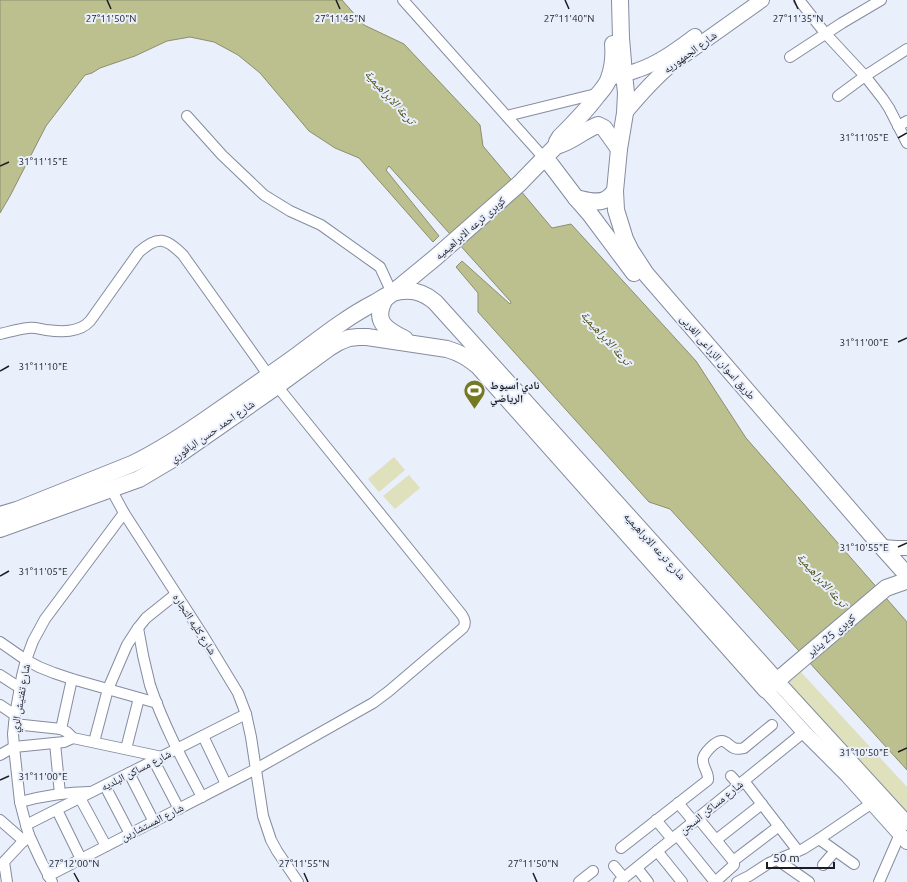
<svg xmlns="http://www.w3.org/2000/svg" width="907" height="882" viewBox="0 0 907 882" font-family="Ubuntu,'Noto Naskh Arabic',sans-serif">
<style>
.green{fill:#dee1bc}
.water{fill:#bbc08e;stroke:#8b8f6e}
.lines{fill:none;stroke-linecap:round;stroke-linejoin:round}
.street-casing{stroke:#858c9f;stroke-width:12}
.secondary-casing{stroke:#858c9f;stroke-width:16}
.primary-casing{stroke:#858c9f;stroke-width:18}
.street{stroke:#fff;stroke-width:10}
.secondary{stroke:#fff;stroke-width:14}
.primary{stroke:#fff;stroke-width:16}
.ticks{fill:none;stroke:#1a1d24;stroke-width:1.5}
.labels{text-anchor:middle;stroke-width:4;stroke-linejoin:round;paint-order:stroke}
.street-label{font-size:11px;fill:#1a1d24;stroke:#eaeffc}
.poi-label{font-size:11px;font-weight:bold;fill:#1a1d24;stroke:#eaeffc;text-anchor:start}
.water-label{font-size:12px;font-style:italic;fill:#4d5017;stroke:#eaeffc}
.ticks-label{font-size:10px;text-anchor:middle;fill:#1a1d24;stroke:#eaeffc;stroke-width:4;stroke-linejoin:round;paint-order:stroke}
</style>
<rect width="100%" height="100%" fill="#eaeffc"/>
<g class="green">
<polygon points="394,457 405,470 379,492 368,479"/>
<polygon points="409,475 420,488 395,509 383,496"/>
<polygon points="800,671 907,787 907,812 787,683"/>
</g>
<polygon class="water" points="0,0 342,0 364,25 404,44 480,125 483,146 552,228 571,224 696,361 746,438 907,622 907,770 670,509 649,502 478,312 478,293 456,267 462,261 510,304 511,302 389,166 386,170 439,236 433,242 359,158 335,148 309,131 260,73 238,55 214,42 190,37 167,41 135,56 100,68 92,73 85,75 46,126 10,196 0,213"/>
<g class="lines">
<defs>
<g id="street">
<polyline points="403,0 544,158"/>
<polyline points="799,0 825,33 865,76 883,99 889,108 907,143"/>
<polyline points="790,57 842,23 881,0"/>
<polyline points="838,96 865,76 907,49"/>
<polyline points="187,116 222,155 264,195 290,211 321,225 380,267 392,293"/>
<polyline points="507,116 600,93"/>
<polyline points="898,126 907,121"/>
<path d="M0 334C9 332 18 329 28 328 34 327 40 329 46 330 61 332 79 333 90 321L139 252C158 235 166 238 183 255L269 376"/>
<polyline points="111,489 124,513 204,637 238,693 246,714 251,737 263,816 271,840 277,851 298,882"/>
<path d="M138 628C141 647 145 666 150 685 163 724 183 761 202 797"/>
<polyline points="0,642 26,660 39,667 54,673 72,679 157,703"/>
<polyline points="0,675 20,688"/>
<polyline points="0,705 15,715"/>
<polyline points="14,724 61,729 67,732 73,738 162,757"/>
<polyline points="61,729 72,679"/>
<polyline points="203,736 226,784"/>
<polyline points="94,742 108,689 127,645 138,628 146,618 176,594"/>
<polyline points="55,743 60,794"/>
<polyline points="126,749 139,698"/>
<polyline points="0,755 14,747 64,742 73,738"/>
<polyline points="154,761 179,809"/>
<polyline points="129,773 154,822"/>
<polyline points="731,776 739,785"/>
<polyline points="744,781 798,851"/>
<polyline points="105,786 130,834"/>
<polyline points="80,798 106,846"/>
<path d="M20 802C43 796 66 792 89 792"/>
<polyline points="678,803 694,822"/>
<polyline points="57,810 81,859"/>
<polyline points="698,818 734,862 734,865 715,882"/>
<polyline points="0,820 24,841"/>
<polyline points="656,820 672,839"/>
<polyline points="26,825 246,714"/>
<polyline points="677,835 715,882"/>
<polyline points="819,839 854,864"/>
<polyline points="716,840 762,804"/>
<path d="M621 848 708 780C709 772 702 767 703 759 703 754 716 740 722 741 729 741 730 752 744 748L772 725"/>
<polyline points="657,851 682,882"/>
<polyline points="776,859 809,882"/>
<polyline points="733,861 779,826"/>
<polyline points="4,862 7,882"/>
<polyline points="823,865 835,851"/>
<polyline points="0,866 29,835"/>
<polyline points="614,866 624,878"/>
<polyline points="637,868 648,882"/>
<path d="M48 876 256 769 373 703 389 691 463 628C466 623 465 620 462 615L277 386"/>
<polyline points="52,882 41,861 29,835 26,825 20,802 14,747 13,734 15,715 22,676 26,660 33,641 45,619 124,513"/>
<polyline points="579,882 593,871"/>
<polyline points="619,882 698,818 804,732"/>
<polyline points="737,882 749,876 769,863 803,849 819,839 872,803"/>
<polyline points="879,882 900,834"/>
</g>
<g id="secondary">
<path d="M614 77C622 75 630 73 638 70 659 63 677 49 695 36"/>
<path d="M625 113C640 95 654 79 672 64L762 0"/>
<polyline points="882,547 896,548 907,548"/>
<polyline points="776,680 907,823"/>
<polyline points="766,690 804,732 847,775 907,842"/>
</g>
<g id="primary">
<polyline points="620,0 621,38 624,74 626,93 625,113 619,149 615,191 616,210 625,239 631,251 646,274 882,547 907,575"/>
<path d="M559 145C573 141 584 130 598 125L604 128 619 149"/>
<polyline points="544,158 551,165 576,198 590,214 634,273"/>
<path d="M576 198C586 200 599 205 608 198 611 196 613 193 615 191"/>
<path d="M405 339C387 330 372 322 385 299L436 257 519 184 556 146 557 142 560 137C573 124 586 111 597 96 602 90 607 85 609 78 613 67 614 55 613 44"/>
<path d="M0 515 17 510 132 464C161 450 188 432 215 413 243 394 271 374 299 354 323 336 347 317 374 303 380 300 386 295 392 293 409 288 422 291 435 302L776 680"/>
<path d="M0 529 139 479 171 460 277 386 329 348 339 342 349 338 358 337H367L447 349C460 353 467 357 478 366L766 690 886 588 903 582 907 579"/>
</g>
</defs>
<use href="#street" class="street-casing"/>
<use href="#secondary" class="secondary-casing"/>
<use href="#primary" class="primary-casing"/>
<use href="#street" class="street"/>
<use href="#secondary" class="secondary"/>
<use href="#primary" class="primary"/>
</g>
<path class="ticks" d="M107 0 111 9M336 0 340 9M565 0 569 9M794 0 798 9M898 138 907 133M0 166 9 162M898 342 907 338M0 371 9 366M898 547 907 543M0 576 9 571M898 752 907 748M0 780 9 776M74 873 79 882M304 873 308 882M533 873 537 882"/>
<defs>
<symbol id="stadium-pin" viewBox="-11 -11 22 30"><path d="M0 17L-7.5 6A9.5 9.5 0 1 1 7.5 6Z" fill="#757922" stroke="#eaeffc"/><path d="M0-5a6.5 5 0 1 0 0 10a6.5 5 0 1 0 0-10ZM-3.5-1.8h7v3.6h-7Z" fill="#fff"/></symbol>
</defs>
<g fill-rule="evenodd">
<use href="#stadium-pin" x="462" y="378" width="25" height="34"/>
</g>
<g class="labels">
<g class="street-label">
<text transform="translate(690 52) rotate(-36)" y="4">شارع الجمهوريه</text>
<text transform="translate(470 228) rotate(-41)" y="4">كوبرى ترعه الابراهيميه</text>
<text transform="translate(718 357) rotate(49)" y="4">طريق اسوان الزراعى الغربى</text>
<text transform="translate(212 431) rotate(-35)" y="4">شارع احمد حسن الباقوري</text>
<text transform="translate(655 546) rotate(48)" y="4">شارع ترعه الابراهيميه</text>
<text transform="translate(195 624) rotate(57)" y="4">شارع كليه التجاره</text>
<text transform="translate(831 635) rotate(-40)" y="4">كوبرى 25 يناير</text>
<text transform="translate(20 698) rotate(-80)" y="4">شارع تفتيش الري</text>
<text transform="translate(136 770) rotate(-27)" y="4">شارع مساكن البلديه</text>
<text transform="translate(711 807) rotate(-39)" y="4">شارع مساكن السجن</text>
<text transform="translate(152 822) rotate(-27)" y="4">شارع المستشارين</text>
</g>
<g class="poi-label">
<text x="490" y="389">نادي أسيوط<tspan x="490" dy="13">الرياضي</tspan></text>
</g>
<g class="water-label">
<text transform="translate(390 97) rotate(48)" y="4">ترعة الابراهيمية</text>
<text transform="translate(606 338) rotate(48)" y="4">ترعة الابراهيمية</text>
<text transform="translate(822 580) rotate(48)" y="4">ترعة الابراهيمية</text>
</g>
</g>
<g class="ticks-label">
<text x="111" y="22">27°11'50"N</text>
<text x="340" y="22">27°11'45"N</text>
<text x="569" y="22">27°11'40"N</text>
<text x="798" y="22">27°11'35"N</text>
<text x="864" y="141">31°11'05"E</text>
<text x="43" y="165">31°11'15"E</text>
<text x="864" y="346">31°11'00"E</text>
<text x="43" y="370">31°11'10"E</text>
<text x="864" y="551">31°10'55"E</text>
<text x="43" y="575">31°11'05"E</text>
<text x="864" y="756">31°10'50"E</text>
<text x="43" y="780">31°11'00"E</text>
<text x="74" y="867">27°12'00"N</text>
<text x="304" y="867">27°11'55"N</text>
<text x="533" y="867">27°11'50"N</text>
</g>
<path d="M767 862v6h67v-6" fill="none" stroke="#1a1d24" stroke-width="2"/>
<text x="773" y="862" font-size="12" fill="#1a1d24" stroke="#eaeffc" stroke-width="3" paint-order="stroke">50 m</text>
</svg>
